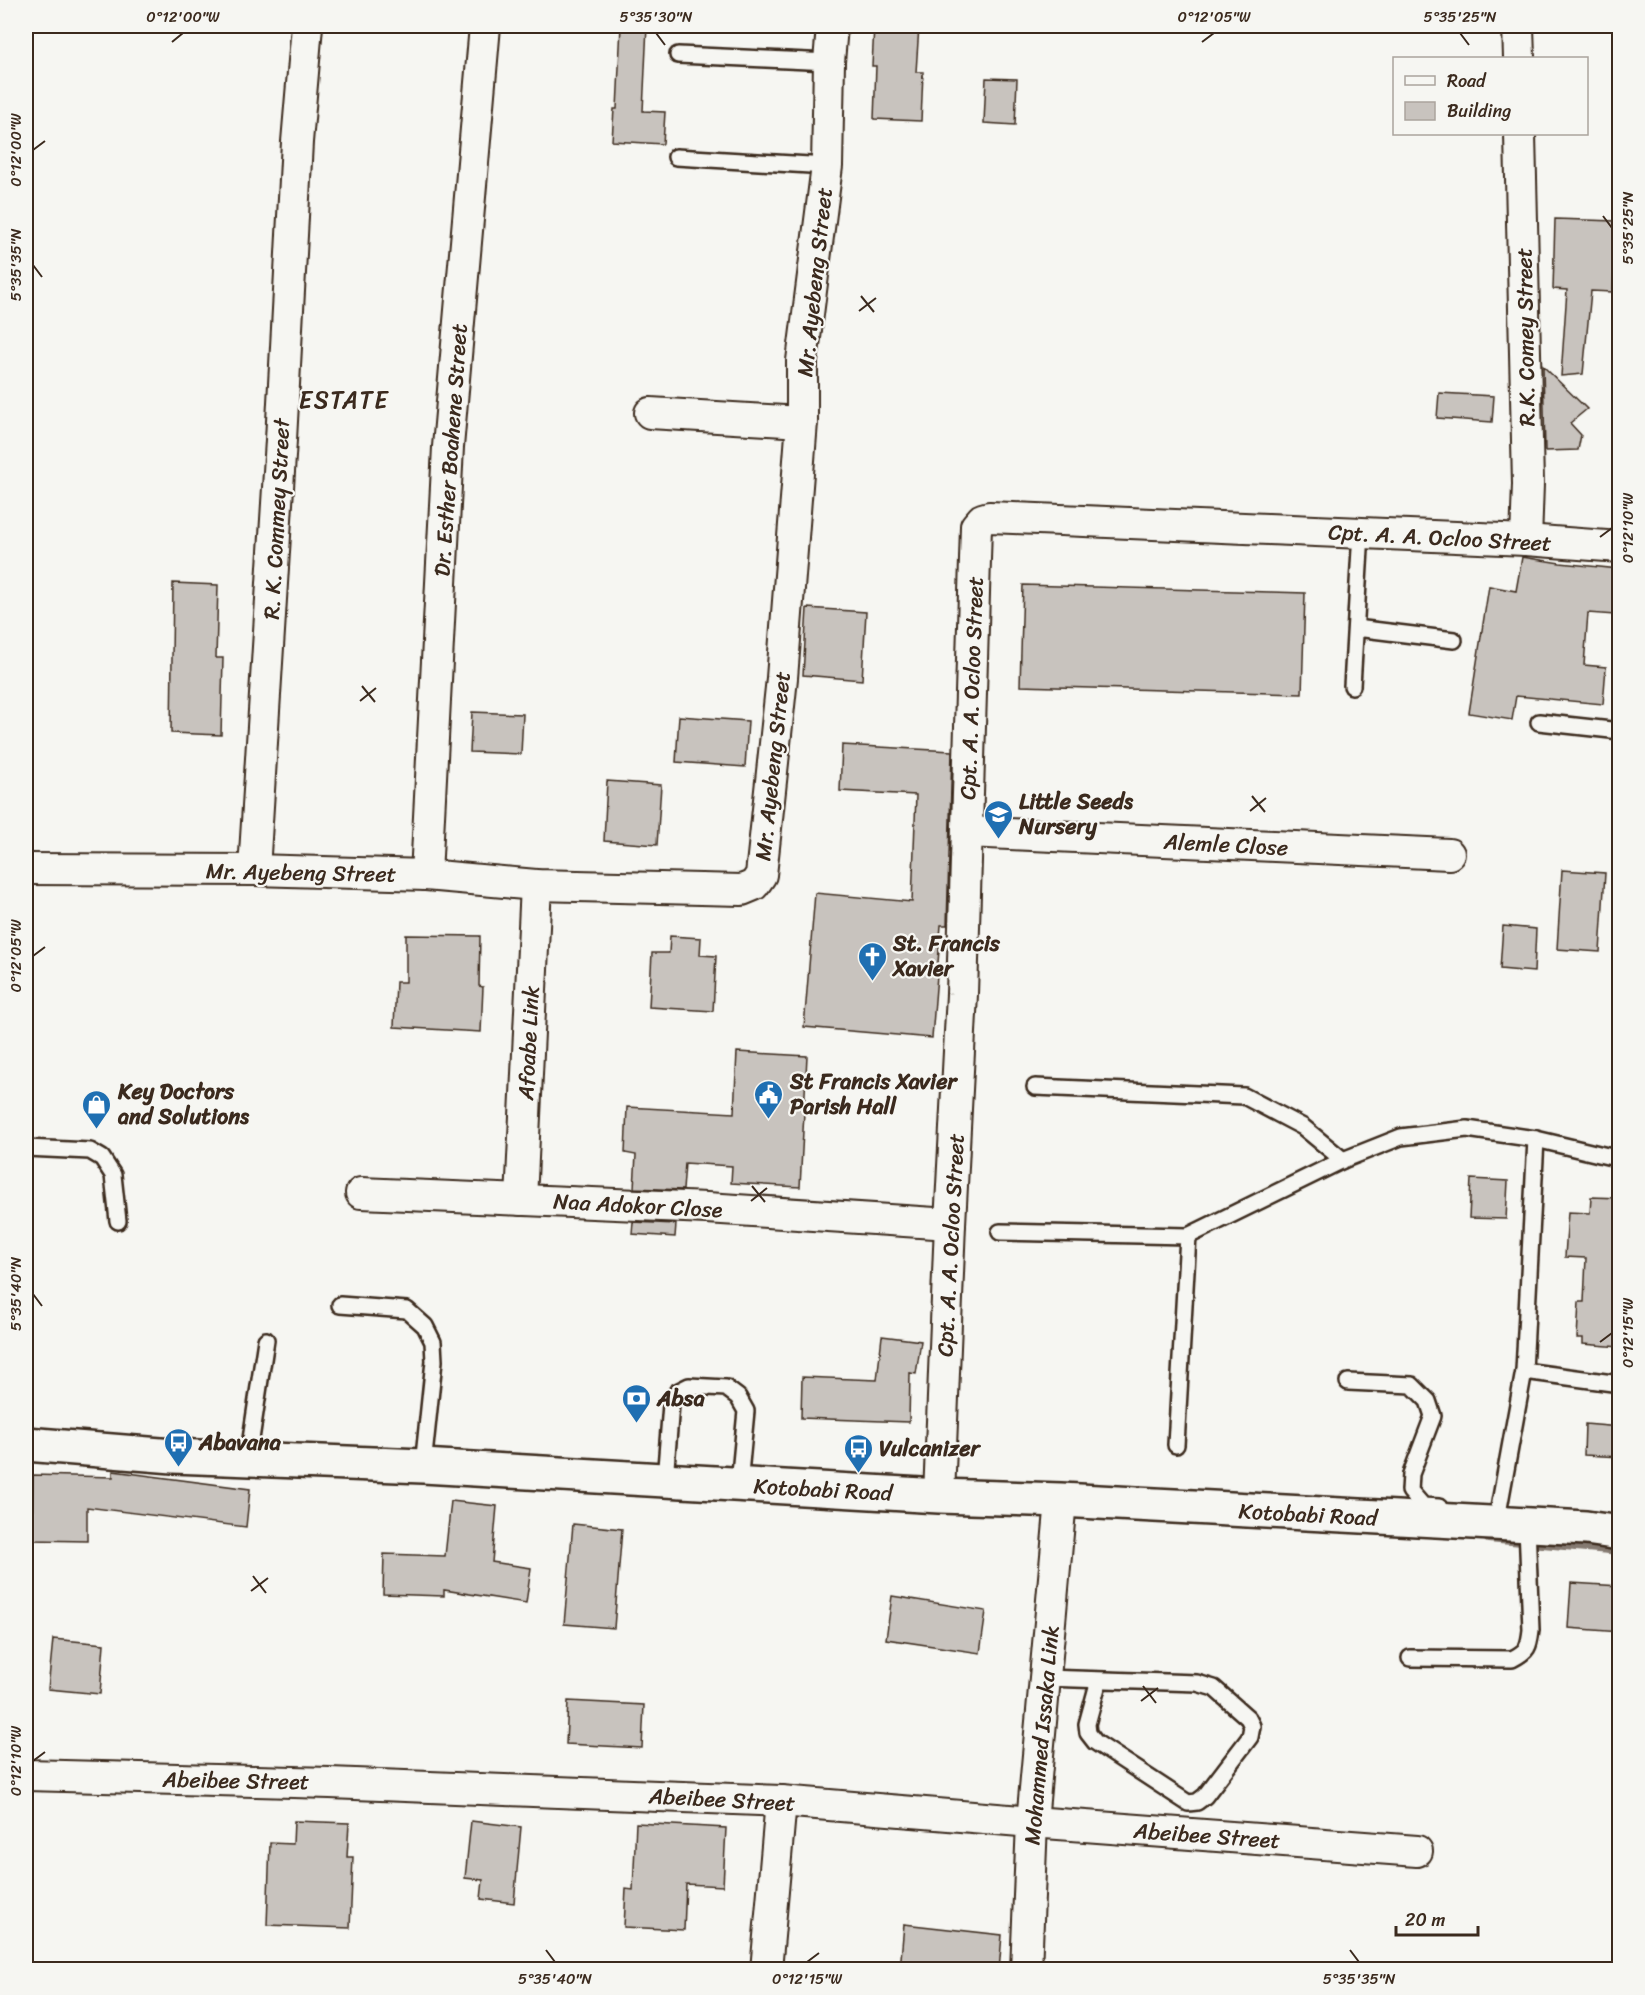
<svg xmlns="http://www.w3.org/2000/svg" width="1645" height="1995" viewBox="0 0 1645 1995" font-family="Sriracha,sans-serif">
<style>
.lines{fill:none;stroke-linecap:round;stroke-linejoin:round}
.stream{stroke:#857a71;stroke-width:8}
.building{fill:#c8c3be;stroke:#3b2a1e;stroke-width:1.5}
.service-casing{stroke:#3b2a1e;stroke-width:20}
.minor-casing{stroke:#3b2a1e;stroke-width:34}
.tertiary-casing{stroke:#3b2a1e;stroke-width:38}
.path{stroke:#3b2a1e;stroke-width:4;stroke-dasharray:4.5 4.5;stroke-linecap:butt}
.service{stroke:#f6f6f2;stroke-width:15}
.minor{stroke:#f6f6f2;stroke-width:30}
.tertiary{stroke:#f6f6f2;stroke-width:33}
.ticks{fill:none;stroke:#3b2a1e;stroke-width:2}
.labels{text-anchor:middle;stroke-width:4.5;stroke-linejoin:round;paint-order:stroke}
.street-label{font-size:22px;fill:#3b2a1e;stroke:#f6f6f2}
.poi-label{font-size:22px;font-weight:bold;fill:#3b2a1e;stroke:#f6f6f2;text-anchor:start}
.neighbourhood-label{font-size:24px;letter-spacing:1.5px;fill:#3b2a1e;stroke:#f6f6f2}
.neatline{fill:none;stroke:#3b2a1e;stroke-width:2}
.ticks-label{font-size:15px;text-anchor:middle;fill:#3b2a1e}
</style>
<rect width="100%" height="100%" fill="#f6f6f2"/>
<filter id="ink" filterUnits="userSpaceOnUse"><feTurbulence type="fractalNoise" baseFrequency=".0167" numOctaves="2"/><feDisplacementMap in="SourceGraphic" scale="12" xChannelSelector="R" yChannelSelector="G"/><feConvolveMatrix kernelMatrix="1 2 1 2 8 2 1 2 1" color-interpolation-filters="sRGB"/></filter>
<g filter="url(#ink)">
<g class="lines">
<polyline class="stream" points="1488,1539 1620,1551"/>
</g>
<g class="building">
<polygon points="621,26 647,26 643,111 665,112 663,144 612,141 614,109 617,109"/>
<polygon points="874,26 919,26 916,72 923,72 921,121 874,119 876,66 872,66"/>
<polygon points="986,78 1017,79 1015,125 984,123"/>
<polygon points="1555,219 1616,221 1613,292 1591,291 1583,374 1561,376 1567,290 1553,289"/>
<polygon points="1543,366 1587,409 1570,423 1581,435 1578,450 1545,451"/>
<polygon points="1439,393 1494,396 1492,422 1437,418"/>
<polygon points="1522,557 1560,563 1619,569 1615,615 1588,613 1584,665 1606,667 1603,704 1516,696 1512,720 1469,713 1489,586 1516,591"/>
<polygon points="173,583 218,585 216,658 223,658 221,735 171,733"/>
<polygon points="1023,585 1305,593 1302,694 1020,686"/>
<polygon points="807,608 866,612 862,680 803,675"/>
<polygon points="472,712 523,714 521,754 470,752"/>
<polygon points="679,716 748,721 745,767 676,762"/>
<polygon points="842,745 952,751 947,925 941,925 932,1038 804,1027 815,893 912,902 916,795 840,791"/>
<polygon points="607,781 661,785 657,845 604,841"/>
<polygon points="1562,870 1605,873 1600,952 1557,949"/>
<polygon points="1503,926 1536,929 1534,972 1500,969"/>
<polygon points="406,935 480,936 479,986 483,987 481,1032 394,1027 396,982 406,982"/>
<polygon points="670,936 701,938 700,955 716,956 713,1011 649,1007 652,953 669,953"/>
<polygon points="737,1052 807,1056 800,1187 731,1183 732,1166 685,1163 683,1190 634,1188 636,1155 625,1153 627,1107 734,1113"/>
<polygon points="1471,1179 1508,1181 1506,1219 1469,1218"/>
<polygon points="1591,1197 1620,1198 1620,1347 1583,1344 1583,1338 1577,1338 1579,1302 1584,1302 1586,1258 1565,1257 1568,1212 1590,1213"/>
<polygon points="633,1222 676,1224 675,1237 632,1234"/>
<polygon points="882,1336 921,1341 916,1374 910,1373 909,1422 801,1418 802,1377 877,1380"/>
<polygon points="1585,1424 1620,1427 1620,1457 1584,1455"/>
<polygon points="113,1471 250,1489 246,1527 87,1507 87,1541 32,1540 33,1475 113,1477"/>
<polygon points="451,1501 497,1506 492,1562 531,1568 526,1603 444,1590 444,1596 383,1594 384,1554 445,1556"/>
<polygon points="573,1524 622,1529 614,1628 564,1624"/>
<polygon points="1571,1583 1620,1586 1620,1632 1568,1628"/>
<polygon points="892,1596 986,1611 980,1653 886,1639"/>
<polygon points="53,1639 104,1644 100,1694 48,1689"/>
<polygon points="568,1701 644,1705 642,1748 566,1744"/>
<polygon points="294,1821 349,1823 347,1857 353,1857 350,1928 267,1925 270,1843 293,1844"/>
<polygon points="471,1821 521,1827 514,1903 481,1899 483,1880 465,1878"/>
<polygon points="636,1823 726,1828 723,1886 686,1884 684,1930 624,1927 626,1889 633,1890"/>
<polygon points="904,1924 1002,1935 999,1970 900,1970"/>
</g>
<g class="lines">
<defs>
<g id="service">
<polyline points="678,55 829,62"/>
<polyline points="676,157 827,166"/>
<polyline points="1356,628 1454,640"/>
<polyline points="1352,686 1361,532"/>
<polyline points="1539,722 1620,731"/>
<polyline points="1035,1087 1244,1096 1303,1127 1343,1160"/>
<polyline points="26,1148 90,1151 102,1158 113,1175 118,1221"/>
<polyline points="1000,1232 1188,1236 1343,1160 1401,1137 1467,1129 1536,1139 1620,1159"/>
<polyline points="340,1305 407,1310 425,1326 433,1342 434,1361 423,1466"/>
<polyline points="1524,1371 1620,1384"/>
<polyline points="1348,1382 1412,1385 1428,1401 1433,1416 1411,1474 1410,1491 1423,1506 1439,1507"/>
<polyline points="1176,1445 1188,1236"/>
<polyline points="248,1459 266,1340"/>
<polyline points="665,1480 671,1404 677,1392 689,1386 726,1388 738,1397 746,1411 739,1484"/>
<polyline points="1493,1524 1499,1508 1524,1371 1536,1139"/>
<path d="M1410 1658 1512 1659C1528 1651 1529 1647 1531 1630L1527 1525"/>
<polyline points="1045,1678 1197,1683 1214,1688 1248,1718 1252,1726 1250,1737 1205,1796 1197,1802 1188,1803 1095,1742 1088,1733 1087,1724 1099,1680"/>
</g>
<g id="minor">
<polyline points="1518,26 1519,58"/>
<polyline points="1520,134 1528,484 1526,540"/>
<polyline points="650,413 802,422"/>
<polyline points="967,832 1449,854"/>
<polyline points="26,869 254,870 426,875 536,885 742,890 754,885 761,875 782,678 802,422 802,361 827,166 829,62 832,26"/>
<polyline points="254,870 281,440 297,142 307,26"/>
<polyline points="426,875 448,447 485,26"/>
<polyline points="361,1193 707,1208 950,1224"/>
<polyline points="521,1200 536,885"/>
<polyline points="939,1496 950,1224 962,994 976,526 982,519 989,517 1526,540 1620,547"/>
<polyline points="26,1775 330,1783 781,1801 1032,1822 1417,1851"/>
<polyline points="766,1970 781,1801"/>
<polyline points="1026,1970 1032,1822 1061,1500"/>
</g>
<polyline id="tertiary" points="26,1444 173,1456 423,1466 939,1496 1061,1500 1586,1528 1620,1533"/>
</defs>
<use href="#service" class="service-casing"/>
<use href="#minor" class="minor-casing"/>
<use href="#tertiary" class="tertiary-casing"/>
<polyline class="path" points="1619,1262 1620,1260"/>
<use href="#service" class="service"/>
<use href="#minor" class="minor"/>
<use href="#tertiary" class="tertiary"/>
</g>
</g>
<path class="ticks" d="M656 33 665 45M1460 33 1469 45M172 42 183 33M1202 42 1214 33M33 150 45 141M1603 216 1612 228M33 265 42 277M861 296 874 312M859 311 876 298M1600 537 1612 528M362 686 375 702M360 701 376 688M1252 796 1265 812M1250 811 1266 798M33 956 45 947M752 1186 765 1202M751 1201 767 1188M33 1294 42 1306M1600 1342 1612 1333M253 1576 266 1593M251 1591 268 1578M1143 1686 1156 1703M1141 1701 1158 1688M33 1761 45 1752M546 1950 555 1962M1350 1950 1359 1962M807 1962 819 1953"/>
<defs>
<symbol id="school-pin" viewBox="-11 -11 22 30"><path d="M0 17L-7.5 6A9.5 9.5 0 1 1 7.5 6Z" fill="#1f6fb2" stroke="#f6f6f2"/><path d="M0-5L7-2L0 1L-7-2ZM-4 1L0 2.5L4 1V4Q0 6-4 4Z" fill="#fff"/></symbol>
<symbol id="church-pin" viewBox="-11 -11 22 30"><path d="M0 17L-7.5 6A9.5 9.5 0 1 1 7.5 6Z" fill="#1f6fb2" stroke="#f6f6f2"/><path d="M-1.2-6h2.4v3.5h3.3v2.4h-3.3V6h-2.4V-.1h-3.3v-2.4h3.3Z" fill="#fff"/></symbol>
<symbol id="civic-pin" viewBox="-11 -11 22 30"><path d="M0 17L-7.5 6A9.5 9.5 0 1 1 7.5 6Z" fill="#1f6fb2" stroke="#f6f6f2"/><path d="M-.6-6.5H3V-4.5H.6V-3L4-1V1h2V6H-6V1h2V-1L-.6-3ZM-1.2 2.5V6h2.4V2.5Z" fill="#fff"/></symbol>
<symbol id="shop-pin" viewBox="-11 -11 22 30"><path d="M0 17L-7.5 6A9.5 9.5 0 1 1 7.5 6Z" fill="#1f6fb2" stroke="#f6f6f2"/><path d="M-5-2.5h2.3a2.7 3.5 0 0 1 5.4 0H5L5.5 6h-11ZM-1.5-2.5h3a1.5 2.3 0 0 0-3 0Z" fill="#fff"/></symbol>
<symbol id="bank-pin" viewBox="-11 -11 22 30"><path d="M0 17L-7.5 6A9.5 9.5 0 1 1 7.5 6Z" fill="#1f6fb2" stroke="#f6f6f2"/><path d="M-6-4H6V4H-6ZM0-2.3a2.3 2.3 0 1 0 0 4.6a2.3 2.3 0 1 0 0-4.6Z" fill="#fff"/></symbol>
<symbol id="bus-pin" viewBox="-11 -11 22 30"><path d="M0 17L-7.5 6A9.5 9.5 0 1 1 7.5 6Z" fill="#1f6fb2" stroke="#f6f6f2"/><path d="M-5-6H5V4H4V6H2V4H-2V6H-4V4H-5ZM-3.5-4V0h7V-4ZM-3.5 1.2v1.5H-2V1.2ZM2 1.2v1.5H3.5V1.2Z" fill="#fff"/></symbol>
</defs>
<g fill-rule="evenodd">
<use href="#school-pin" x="982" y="798" width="33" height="45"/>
<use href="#church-pin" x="856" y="940" width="33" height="45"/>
<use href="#civic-pin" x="752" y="1078" width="33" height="45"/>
<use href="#shop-pin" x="80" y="1088" width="33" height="45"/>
<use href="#bank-pin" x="620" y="1382" width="33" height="45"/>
<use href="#bus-pin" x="162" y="1426" width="33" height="45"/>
<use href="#bus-pin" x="842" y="1432" width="33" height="45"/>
</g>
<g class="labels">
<g class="street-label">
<text transform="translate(814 282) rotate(-84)" y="8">Mr. Ayebeng Street</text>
<text transform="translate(1525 337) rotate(-91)" y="8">R.K. Comey Street</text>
<text transform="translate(450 450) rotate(-86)" y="8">Dr. Esther Boahene Street</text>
<text transform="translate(276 519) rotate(-87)" y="8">R. K. Commey Street</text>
<text transform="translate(1440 537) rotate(3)" y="8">Cpt. A. A. Ocloo Street</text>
<text transform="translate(971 688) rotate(-88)" y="8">Cpt. A. A. Ocloo Street</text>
<text transform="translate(772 766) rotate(-84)" y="8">Mr. Ayebeng Street</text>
<text transform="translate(1226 844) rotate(3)" y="8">Alemle Close</text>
<text transform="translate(301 872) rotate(1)" y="8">Mr. Ayebeng Street</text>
<text transform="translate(528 1043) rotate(-87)" y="8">Afoabe Link</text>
<text transform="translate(638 1205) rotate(3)" y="8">Naa Adokor Close</text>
<text transform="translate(950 1245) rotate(-87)" y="8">Cpt. A. A. Ocloo Street</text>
<text transform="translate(823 1489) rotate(3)" y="8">Kotobabi Road</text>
<text transform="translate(1308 1514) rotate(3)" y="8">Kotobabi Road</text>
<text transform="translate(1041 1735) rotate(-85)" y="8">Mohammed Issaka Link</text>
<text transform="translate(236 1780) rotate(1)" y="8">Abeibee Street</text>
<text transform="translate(722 1799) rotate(3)" y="8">Abeibee Street</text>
<text transform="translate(1207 1835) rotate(4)" y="8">Abeibee Street</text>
</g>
<g class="poi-label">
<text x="1019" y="809">Little Seeds<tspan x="1019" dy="25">Nursery</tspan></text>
<text x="893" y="951">St. Francis<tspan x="893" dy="25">Xavier</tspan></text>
<text x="790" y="1089">St Francis Xavier<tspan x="790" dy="25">Parish Hall</tspan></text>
<text x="118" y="1099">Key Doctors<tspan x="118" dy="25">and Solutions</tspan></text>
<text x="657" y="1406">Absa</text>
<text x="199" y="1450">Abavana</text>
<text x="879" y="1456">Vulcanizer</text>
</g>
<g class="neighbourhood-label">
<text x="344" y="408">ESTATE</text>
</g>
</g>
<rect width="1645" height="1995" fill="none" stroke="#f6f6f2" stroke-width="66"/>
<rect x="1393" y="57" width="195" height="78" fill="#f6f6f2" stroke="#aba49d" stroke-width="1.5"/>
<rect x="1405" y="76" width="30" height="9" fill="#f6f6f2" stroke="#aba49d" stroke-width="1.5"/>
<text x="1447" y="87" font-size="18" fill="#3b2a1e">Road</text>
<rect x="1405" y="102" width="30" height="18" fill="#c8c3be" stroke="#aba49d" stroke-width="1.5"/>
<text x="1447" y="117" font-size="18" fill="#3b2a1e">Building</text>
<path d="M1396 1926v9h82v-9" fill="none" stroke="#3b2a1e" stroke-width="3"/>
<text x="1405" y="1926" font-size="18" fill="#3b2a1e" stroke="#f6f6f2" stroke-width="4.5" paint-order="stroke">20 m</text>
<rect x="33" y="33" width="1579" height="1929" class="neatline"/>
<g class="ticks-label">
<text x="183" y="22">0°12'00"W</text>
<text x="656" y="22">5°35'30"N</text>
<text x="1214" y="22">0°12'05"W</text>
<text x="1460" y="22">5°35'25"N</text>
<text transform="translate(16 150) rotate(-90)" y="5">0°12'00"W</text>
<text transform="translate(1628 228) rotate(-90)" y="5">5°35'25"N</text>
<text transform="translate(16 265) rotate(-90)" y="5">5°35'35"N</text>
<text transform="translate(1628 528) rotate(-90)" y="5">0°12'10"W</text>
<text transform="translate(16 956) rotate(-90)" y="5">0°12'05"W</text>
<text transform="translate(16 1294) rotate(-90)" y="5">5°35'40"N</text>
<text transform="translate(1628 1333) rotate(-90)" y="5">0°12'15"W</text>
<text transform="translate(16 1761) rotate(-90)" y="5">0°12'10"W</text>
<text x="555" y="1984">5°35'40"N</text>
<text x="807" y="1984">0°12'15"W</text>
<text x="1359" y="1984">5°35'35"N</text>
</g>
</svg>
